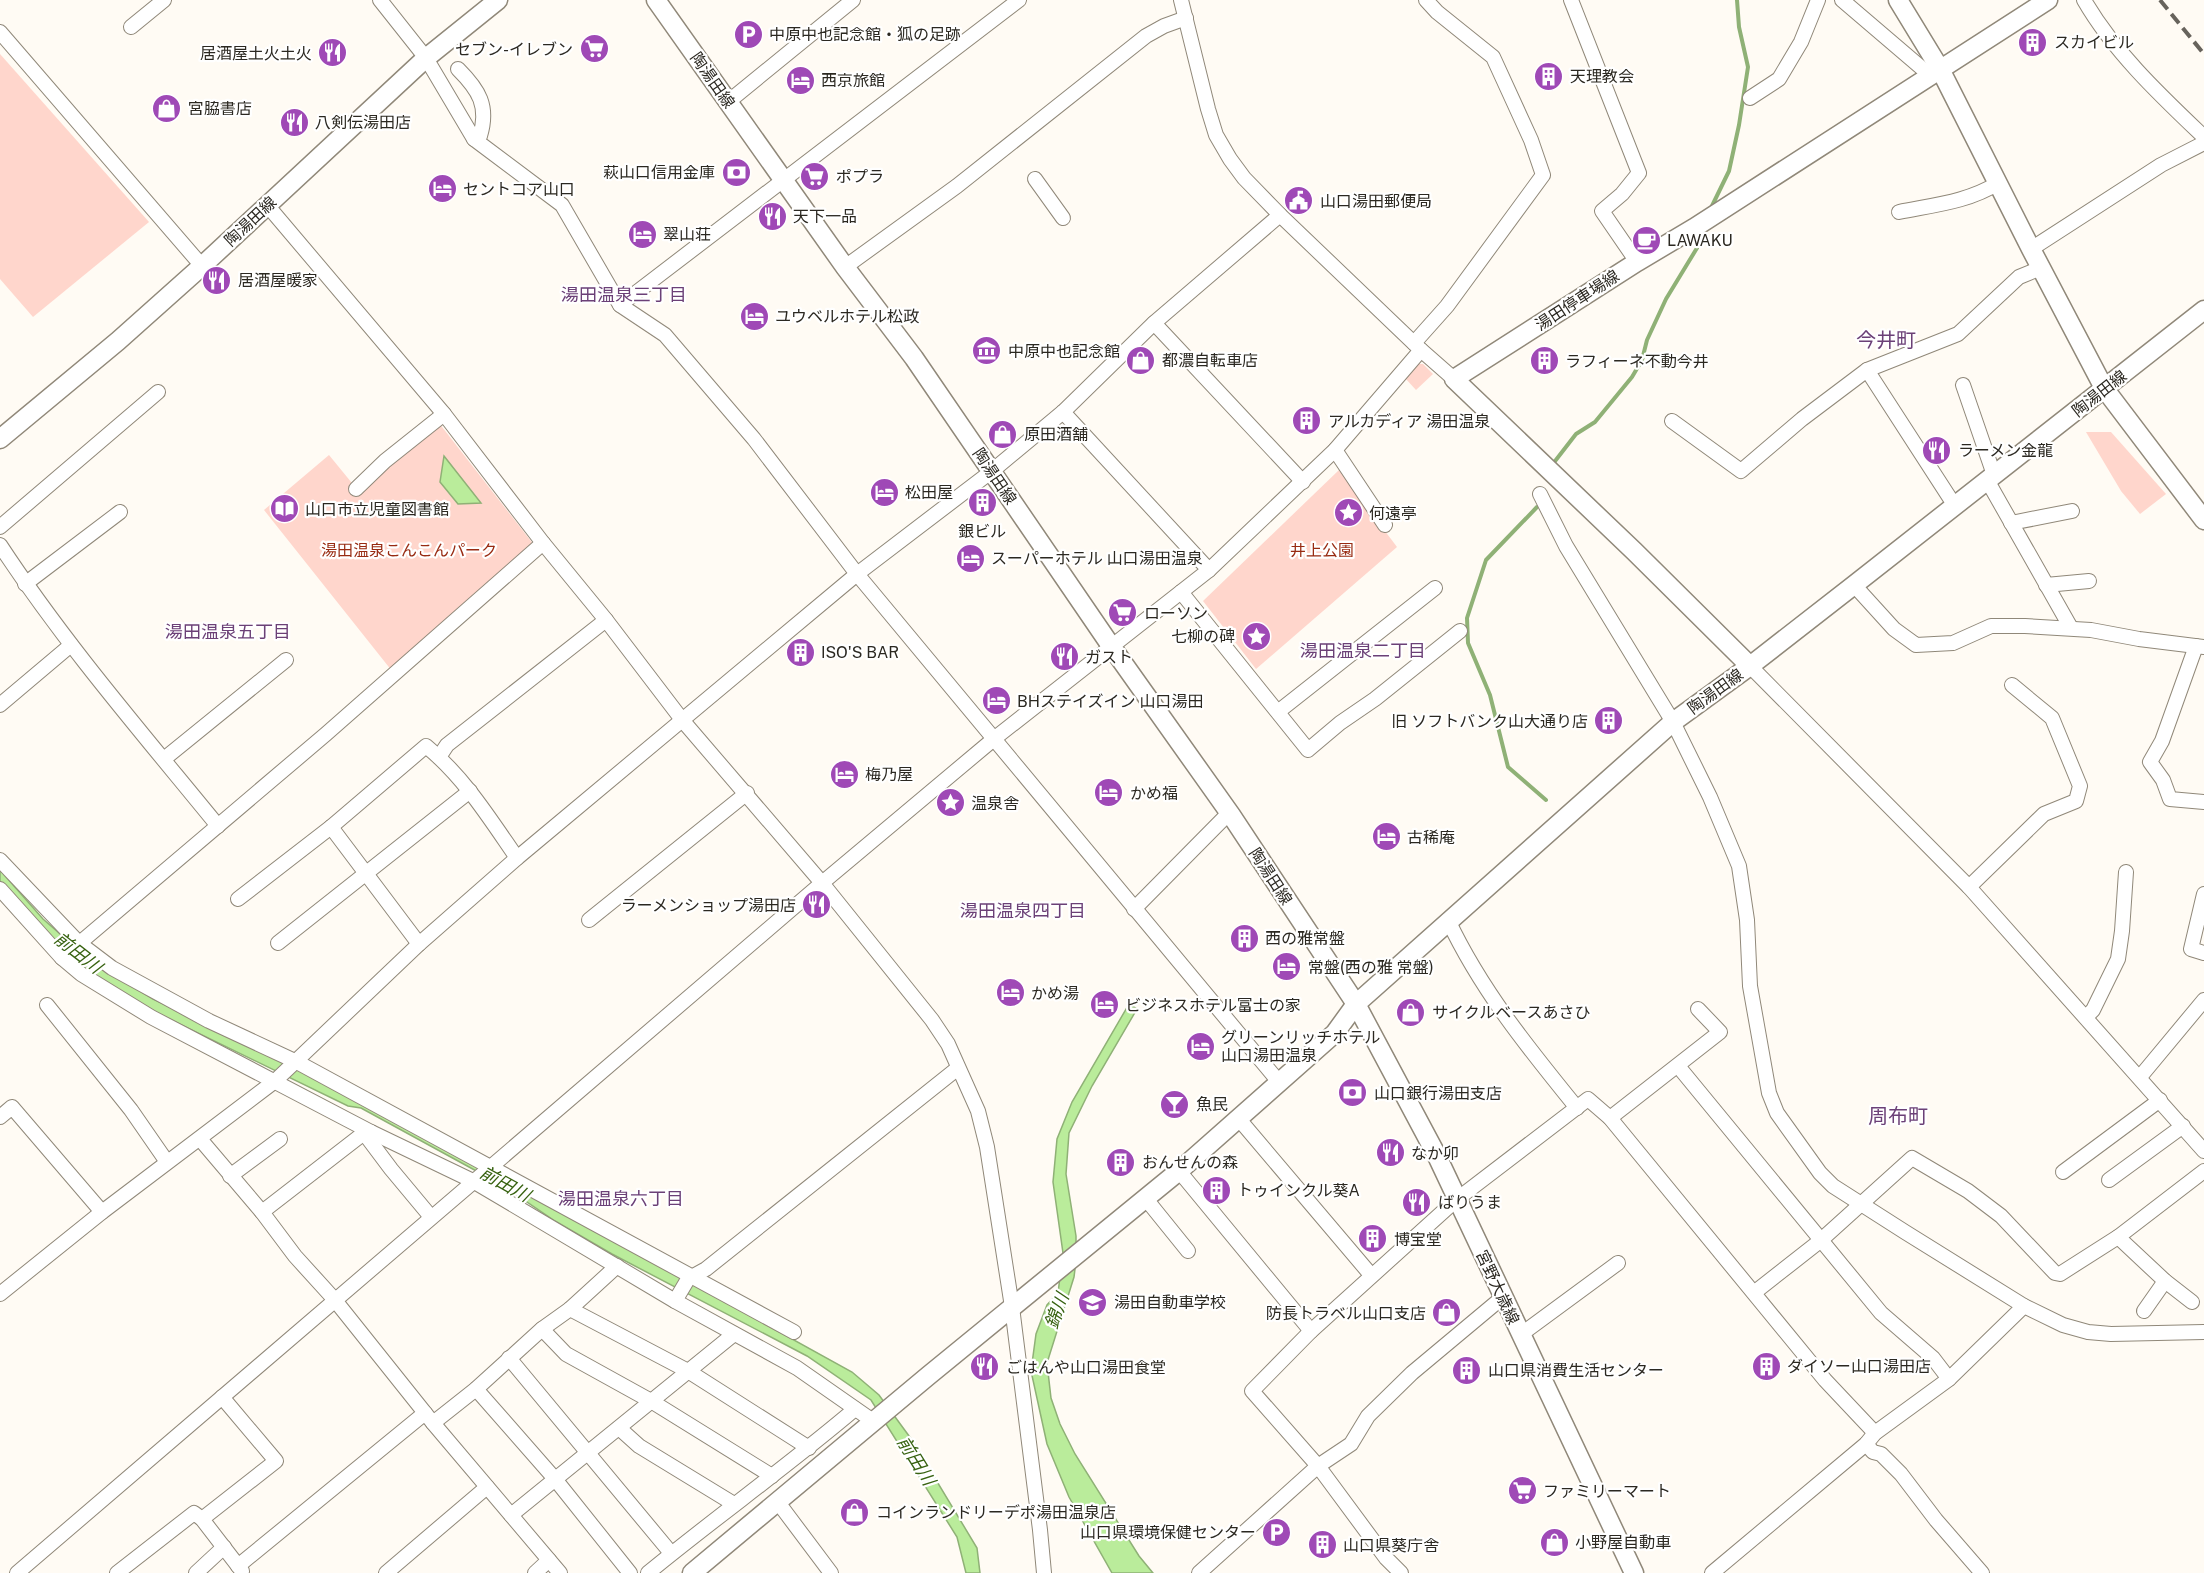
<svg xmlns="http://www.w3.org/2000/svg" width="2204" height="1573" viewBox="0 0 2204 1573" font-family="'Public Sans','Noto Sans JP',sans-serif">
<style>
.green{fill:#ffd6cc}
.water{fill:#baec9b;stroke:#8fb176;stroke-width:1.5}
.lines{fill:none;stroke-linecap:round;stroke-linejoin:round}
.stream{stroke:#8fb176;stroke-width:4}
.street-casing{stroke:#908879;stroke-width:16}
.secondary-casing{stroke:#908879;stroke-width:21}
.street{stroke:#fff;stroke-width:14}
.secondary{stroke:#fff;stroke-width:18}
.rail{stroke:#67635c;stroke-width:4;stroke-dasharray:12 6;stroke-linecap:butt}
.labels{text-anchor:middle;stroke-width:4.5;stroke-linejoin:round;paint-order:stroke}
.poi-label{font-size:16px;fill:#2b2821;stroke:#fff;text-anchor:start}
.street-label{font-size:16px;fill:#2b2821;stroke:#fff}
.park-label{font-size:16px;fill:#982b12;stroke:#fff}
.neighbourhood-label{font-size:18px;fill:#6b4077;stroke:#fff}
.water-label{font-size:18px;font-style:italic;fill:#376210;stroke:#fff}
.quarter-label{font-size:20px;fill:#6b4077;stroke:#fff}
</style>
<rect width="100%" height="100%" fill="#fffbf4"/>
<g class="green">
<polygon points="0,54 149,222 33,317 0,279"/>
<polygon points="1418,364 1423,364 1433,374 1416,390 1405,378"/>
<polygon points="439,423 534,545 392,671 264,510 329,455 356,488"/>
<polygon points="2086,432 2111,432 2166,494 2140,514 2121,491"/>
<polygon points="1339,470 1397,547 1256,669 1203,601"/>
</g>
<g class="water">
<polygon points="444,456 481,503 458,504 440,482"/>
<polygon points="0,870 43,919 91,961 153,999 321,1079 852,1372 879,1395 912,1440 977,1548 980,1573 966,1573 957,1537 871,1400 807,1356 612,1254 555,1221 502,1185 361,1108 348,1106 159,1014 87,972 51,938 0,881"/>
<polygon points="1129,1004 1137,1009 1092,1086 1069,1133 1066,1174 1076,1236 1076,1261 1074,1277 1047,1363 1051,1398 1060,1424 1075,1454 1139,1556 1153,1573 1112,1573 1069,1497 1047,1444 1031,1371 1036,1334 1047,1305 1058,1293 1063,1253 1053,1182 1057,1139 1072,1102"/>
</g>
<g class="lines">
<g class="stream">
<polyline points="1710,210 1729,171 1739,125 1748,67 1739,27 1737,0"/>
<polyline points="1552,465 1576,434 1595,422 1632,377 1642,360 1647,340 1666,299 1697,248 1704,229"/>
<polyline points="1537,507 1486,560 1467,618 1468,643 1490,695 1508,767 1546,800"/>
</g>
<defs>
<g id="street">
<polyline points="380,0 426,58 474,139 562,205 620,305 665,335 754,439 857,574 1279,1082"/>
<polyline points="1181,0 1208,109 1216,135 1230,159 1244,178 1280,215 1421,350 1454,379"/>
<polyline points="1571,0 1639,173 1622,194 1602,211 1637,262"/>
<polyline points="1842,0 1931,76"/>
<path d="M2084 0C2114 52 2161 96 2204 137"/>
<polyline points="131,27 164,0"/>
<polyline points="0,32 202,266"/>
<path d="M458 69C479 90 489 106 480 136L474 139"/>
<polyline points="1750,98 1779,79 1801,42 1818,0"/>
<polyline points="728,102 853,0"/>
<polyline points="1035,179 1063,218"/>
<polyline points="267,205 444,414 543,543 606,620 683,721 822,883 932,1020 948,1044 978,1111 987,1147 1012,1307 1040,1530 1044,1573"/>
<path d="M1899 212C1933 205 1968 202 1998 183"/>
<polyline points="2031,249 2161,165 2204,143"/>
<polyline points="845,267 957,186 1146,36 1164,26 1186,18"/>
<polyline points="620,305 1019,0"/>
<polyline points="1154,323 1303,482"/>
<polyline points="1414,343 1447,306 1543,175 1531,140 1493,57 1437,12 1426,0"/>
<polyline points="1867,370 1955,506"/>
<polyline points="1963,385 1994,475"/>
<polyline points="1063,412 1209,570"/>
<polyline points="1672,421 1741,471 1802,419 1867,370 1958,334 2019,277 2041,268"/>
<polyline points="1335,450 1385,525"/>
<polyline points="1987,480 2071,628"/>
<polyline points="356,489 385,461 444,414"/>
<polyline points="1540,494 1566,546 1673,722 1710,797 1739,866 1747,920 1750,986 1769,1093 1777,1113 1820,1173 1833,1186 1905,1232 2024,1306 2063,1325 2088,1332 2111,1334 2204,1332"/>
<polyline points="2011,523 2072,511"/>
<polyline points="0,527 158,392"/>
<path d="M0 545C65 644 143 734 218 826"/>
<polyline points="25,584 120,512"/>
<polyline points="1854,585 1894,629 1916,645 1953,643 1991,626 2025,626 2091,630 2139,639 2204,647"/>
<polyline points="2046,585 2089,581"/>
<polyline points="1181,592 1308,750 1340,723 1375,699 1460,631"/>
<polyline points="2196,646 2162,741 2150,762 2163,780 2170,799 2204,802"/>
<polyline points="1750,666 1969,887 2204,1151"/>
<polyline points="0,705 71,645"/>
<polyline points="1279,711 1435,588"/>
<polyline points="439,757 447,745 606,620"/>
<polyline points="164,759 286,660"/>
<polyline points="331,827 419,944"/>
<polyline points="0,860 79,943 112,968 209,1021 297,1062 794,1332"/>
<polyline points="1969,887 2044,814 2076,801 2080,786 2052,718 2012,685"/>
<polyline points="0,889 62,958 81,974 151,1017 371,1132 473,1181 675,1301 797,1368 873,1421"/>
<polyline points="2204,894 2191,949 2204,953"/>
<path d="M238 899 331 827 426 746C464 777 490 819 517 858"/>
<polyline points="1134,909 1229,813"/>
<polyline points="589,920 747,793"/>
<path d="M1448 920C1481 990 1529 1049 1577 1108"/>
<polyline points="278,943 470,791"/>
<polyline points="62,958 326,734 543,543"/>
<polyline points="47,1005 131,1110 167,1162"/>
<polyline points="2086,1017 2093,1010 2118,959 2122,931 2126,872"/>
<polyline points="1678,1066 1881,1313 1933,1358 1949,1379"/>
<polyline points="2140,1077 2204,1000"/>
<polyline points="0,1117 12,1107 102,1212"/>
<polyline points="1238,1118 1371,1275"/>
<polyline points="1610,1118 1720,1032 1698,1009"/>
<polyline points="364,1133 391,1169 431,1217"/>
<polyline points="200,1139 262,1212 295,1256 334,1299 433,1423 560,1573"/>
<polyline points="1179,1171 1311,1331 1456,1200 1588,1099 1610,1118 1825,1380 1875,1433"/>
<polyline points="2063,1172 2160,1100"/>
<polyline points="230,1176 280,1139"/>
<polyline points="2109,1180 2183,1126"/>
<polyline points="1146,1199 1188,1251"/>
<polyline points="262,1212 364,1133 371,1132"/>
<polyline points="2118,1237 2165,1281 2192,1302"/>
<polyline points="1755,1292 1820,1241 1912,1158 1968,1191 2001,1216 2055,1273 2060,1274 2118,1237 2204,1171"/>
<polyline points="0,1294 102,1212 275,1081 419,944 517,858 857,574 992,471 1063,412 1154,323 1280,215"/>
<polyline points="675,1301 688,1279 706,1269 958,1068"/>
<polyline points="570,1309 688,1371 809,1448"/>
<polyline points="2144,1311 2165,1281"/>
<polyline points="542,1329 566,1354 651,1401 772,1476"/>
<polyline points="1311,1331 1252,1391 1318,1466 1386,1558 1401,1573"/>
<polyline points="1520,1335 1618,1263"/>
<polyline points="509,1358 671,1553"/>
<polyline points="476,1389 555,1479 630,1573"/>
<polyline points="433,1423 476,1389 542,1329 570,1309 617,1266"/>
<polyline points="619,1428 639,1446 734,1504"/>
<polyline points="1866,1444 1873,1452 1881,1454 1901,1474 1936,1520 1982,1573"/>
<polyline points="777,1501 831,1573"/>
<polyline points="511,1515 734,1334"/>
<polyline points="202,1519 276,1461 222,1397"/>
<polyline points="238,1566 425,1413"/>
<polyline points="17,1573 822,883 995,738 1209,570 1335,450 1421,350"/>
<polyline points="117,1573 194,1513 202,1519 242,1571"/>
<polyline points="196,1573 224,1547"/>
<polyline points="386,1573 487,1487"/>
<polyline points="535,1573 549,1560"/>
<path d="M648 1573C716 1517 788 1466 855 1409"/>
<polyline points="1199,1573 1318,1466 1351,1444 1368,1416 1412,1373 1503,1297"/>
<polyline points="1712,1573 1866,1444 1875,1433 1949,1379 2024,1306"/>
</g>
<g id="secondary">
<polyline points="656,0 845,267 914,358 1111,646 1231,815 1356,1004 1436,1154 1634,1573"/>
<polyline points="1898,0 1940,69 2031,249 2104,388 2204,520"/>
<polyline points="0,439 118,341 202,266 426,58 498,0"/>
<polyline points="1750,666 1634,551 1454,379 1637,262 1694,228 2048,0"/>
<polyline points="692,1573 928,1376 1179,1171 1335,1033 1356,1004 1673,722 1750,666 1854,585 2204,310"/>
</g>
</defs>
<use href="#street" class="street-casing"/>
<use href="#secondary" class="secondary-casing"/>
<use href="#street" class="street"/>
<use href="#secondary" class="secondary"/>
<polyline class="rail" points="2160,0 2204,54"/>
</g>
<defs>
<symbol id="parking-disc" viewBox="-11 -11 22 22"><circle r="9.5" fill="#9f49b6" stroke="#fff"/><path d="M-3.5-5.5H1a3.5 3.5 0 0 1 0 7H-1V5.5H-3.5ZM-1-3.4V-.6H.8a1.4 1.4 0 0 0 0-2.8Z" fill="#fff"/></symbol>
<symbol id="building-disc" viewBox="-11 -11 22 22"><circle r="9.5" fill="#9f49b6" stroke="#fff"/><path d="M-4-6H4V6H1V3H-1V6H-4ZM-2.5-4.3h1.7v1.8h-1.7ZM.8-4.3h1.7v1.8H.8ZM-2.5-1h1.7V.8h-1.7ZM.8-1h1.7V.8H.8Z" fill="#fff"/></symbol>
<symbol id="supermarket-disc" viewBox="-11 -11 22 22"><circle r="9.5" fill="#9f49b6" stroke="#fff"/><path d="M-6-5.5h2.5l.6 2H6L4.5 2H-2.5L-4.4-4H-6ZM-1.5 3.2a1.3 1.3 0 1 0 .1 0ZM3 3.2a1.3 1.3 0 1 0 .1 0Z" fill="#fff"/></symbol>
<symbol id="restaurant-disc" viewBox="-11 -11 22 22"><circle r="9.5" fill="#9f49b6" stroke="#fff"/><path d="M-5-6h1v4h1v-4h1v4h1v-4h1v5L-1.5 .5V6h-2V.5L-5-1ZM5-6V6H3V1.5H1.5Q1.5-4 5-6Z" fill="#fff"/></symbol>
<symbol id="hotel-disc" viewBox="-11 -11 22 22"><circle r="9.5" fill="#9f49b6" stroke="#fff"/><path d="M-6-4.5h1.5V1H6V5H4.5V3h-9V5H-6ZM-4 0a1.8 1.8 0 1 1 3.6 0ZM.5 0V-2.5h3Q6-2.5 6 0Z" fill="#fff"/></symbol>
<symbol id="shop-disc" viewBox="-11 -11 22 22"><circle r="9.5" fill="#9f49b6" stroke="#fff"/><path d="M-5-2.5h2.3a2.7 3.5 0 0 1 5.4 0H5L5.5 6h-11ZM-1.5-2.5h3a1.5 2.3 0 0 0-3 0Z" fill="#fff"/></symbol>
<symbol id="bank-disc" viewBox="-11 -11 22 22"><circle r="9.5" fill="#9f49b6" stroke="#fff"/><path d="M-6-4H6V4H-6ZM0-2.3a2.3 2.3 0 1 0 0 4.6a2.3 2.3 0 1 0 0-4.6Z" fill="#fff"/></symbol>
<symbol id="civic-disc" viewBox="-11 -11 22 22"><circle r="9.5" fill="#9f49b6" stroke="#fff"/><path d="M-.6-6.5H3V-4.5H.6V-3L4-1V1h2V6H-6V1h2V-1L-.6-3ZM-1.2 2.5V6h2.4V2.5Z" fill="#fff"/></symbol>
<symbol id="cafe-disc" viewBox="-11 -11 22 22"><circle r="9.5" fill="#9f49b6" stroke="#fff"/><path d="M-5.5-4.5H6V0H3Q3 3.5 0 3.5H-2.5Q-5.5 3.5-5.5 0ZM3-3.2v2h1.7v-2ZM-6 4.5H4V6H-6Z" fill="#fff"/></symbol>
<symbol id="museum-disc" viewBox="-11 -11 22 22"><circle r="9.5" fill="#9f49b6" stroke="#fff"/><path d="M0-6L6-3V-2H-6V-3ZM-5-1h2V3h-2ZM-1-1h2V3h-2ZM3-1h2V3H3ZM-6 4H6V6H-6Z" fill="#fff"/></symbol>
<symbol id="library-disc" viewBox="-11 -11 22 22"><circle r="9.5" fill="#9f49b6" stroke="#fff"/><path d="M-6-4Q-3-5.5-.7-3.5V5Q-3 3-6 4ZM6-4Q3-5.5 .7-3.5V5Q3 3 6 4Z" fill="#fff"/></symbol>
<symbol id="sight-disc" viewBox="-11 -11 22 22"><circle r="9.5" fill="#9f49b6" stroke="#fff"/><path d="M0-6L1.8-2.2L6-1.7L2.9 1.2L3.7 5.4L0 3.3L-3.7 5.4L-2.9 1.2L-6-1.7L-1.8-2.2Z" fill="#fff"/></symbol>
<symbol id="bar-disc" viewBox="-11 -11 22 22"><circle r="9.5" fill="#9f49b6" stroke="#fff"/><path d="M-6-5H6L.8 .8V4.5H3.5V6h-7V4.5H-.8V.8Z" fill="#fff"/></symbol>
<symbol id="school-disc" viewBox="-11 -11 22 22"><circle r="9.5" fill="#9f49b6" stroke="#fff"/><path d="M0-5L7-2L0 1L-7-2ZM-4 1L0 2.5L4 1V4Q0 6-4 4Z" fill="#fff"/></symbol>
</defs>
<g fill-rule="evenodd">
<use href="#parking-disc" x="732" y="18" width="33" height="33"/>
<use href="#building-disc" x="2016" y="26" width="33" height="33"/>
<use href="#supermarket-disc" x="578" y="32" width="33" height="33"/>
<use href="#restaurant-disc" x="316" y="36" width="33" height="33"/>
<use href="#building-disc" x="1532" y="60" width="33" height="33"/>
<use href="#hotel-disc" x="784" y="64" width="33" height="33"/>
<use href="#shop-disc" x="150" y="92" width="33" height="33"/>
<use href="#restaurant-disc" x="278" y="106" width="33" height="33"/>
<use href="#bank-disc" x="720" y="156" width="33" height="33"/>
<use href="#supermarket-disc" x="798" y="160" width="33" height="33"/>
<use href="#hotel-disc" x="426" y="172" width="33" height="33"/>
<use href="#civic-disc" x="1282" y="184" width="33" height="33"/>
<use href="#restaurant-disc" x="756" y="200" width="33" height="33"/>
<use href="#hotel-disc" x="626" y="218" width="33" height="33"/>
<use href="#cafe-disc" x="1630" y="224" width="33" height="33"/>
<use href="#restaurant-disc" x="200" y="264" width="33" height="33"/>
<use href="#hotel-disc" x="738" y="300" width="33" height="33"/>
<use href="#museum-disc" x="970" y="334" width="33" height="33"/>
<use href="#shop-disc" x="1124" y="344" width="33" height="33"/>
<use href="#building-disc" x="1528" y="344" width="33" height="33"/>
<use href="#building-disc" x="1290" y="404" width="33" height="33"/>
<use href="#shop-disc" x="986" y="418" width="33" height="33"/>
<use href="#restaurant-disc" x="1920" y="434" width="33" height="33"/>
<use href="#hotel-disc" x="868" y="476" width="33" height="33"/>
<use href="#building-disc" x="966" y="486" width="33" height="33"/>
<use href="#library-disc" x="268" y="492" width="33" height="33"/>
<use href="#sight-disc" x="1332" y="496" width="33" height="33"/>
<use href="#hotel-disc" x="954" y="542" width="33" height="33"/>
<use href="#supermarket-disc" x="1106" y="596" width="33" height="33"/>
<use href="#sight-disc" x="1240" y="620" width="33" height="33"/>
<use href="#building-disc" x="784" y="636" width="33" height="33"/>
<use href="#restaurant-disc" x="1048" y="640" width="33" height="33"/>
<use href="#hotel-disc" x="980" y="684" width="33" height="33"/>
<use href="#building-disc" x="1592" y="704" width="33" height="33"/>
<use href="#hotel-disc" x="828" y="758" width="33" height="33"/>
<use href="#hotel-disc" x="1092" y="776" width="33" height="33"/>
<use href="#sight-disc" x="934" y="786" width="33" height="33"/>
<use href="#hotel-disc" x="1370" y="820" width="33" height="33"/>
<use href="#restaurant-disc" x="800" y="888" width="33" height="33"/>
<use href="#building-disc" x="1228" y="922" width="33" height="33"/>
<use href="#hotel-disc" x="1270" y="950" width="33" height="33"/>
<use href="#hotel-disc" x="994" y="976" width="33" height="33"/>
<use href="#hotel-disc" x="1088" y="988" width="33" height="33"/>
<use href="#shop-disc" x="1394" y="996" width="33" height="33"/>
<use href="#hotel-disc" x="1184" y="1030" width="33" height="33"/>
<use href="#bank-disc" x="1336" y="1076" width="33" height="33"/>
<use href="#bar-disc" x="1158" y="1088" width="33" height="33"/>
<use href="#restaurant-disc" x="1374" y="1136" width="33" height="33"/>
<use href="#building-disc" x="1104" y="1146" width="33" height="33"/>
<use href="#building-disc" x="1200" y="1174" width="33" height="33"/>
<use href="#restaurant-disc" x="1400" y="1186" width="33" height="33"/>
<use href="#building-disc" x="1356" y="1222" width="33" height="33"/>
<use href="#school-disc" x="1076" y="1286" width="33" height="33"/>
<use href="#shop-disc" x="1430" y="1296" width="33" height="33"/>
<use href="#building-disc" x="1750" y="1350" width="33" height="33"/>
<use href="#restaurant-disc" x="968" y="1350" width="33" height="33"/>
<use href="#building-disc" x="1450" y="1354" width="33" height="33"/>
<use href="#supermarket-disc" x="1506" y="1474" width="33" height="33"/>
<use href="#shop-disc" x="838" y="1496" width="33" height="33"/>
<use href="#parking-disc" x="1260" y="1516" width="33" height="33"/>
<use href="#shop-disc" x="1538" y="1526" width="33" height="33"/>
<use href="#building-disc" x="1306" y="1528" width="33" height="33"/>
</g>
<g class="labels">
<g class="poi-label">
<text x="769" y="40">中原中也記念館・狐の足跡</text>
<text x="2054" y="48">スカイビル</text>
<text x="573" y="55" text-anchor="end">セブン-イレブン</text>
<text x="312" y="59" text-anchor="end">居酒屋土火土火</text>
<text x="1570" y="82">天理教会</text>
<text x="821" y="86">西京旅館</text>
<text x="188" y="114">宮脇書店</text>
<text x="315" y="128">八剣伝湯田店</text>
<text x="715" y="178" text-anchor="end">萩山口信用金庫</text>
<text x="836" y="182">ポプラ</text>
<text x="463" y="195">セントコア山口</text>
<text x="1320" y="207">山口湯田郵便局</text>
<text x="793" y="222">天下一品</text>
<text x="663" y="240">翠山荘</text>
<text x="1667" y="246">LAWAKU</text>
<text x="238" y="286">居酒屋暖家</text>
<text x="775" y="322">ユウベルホテル松政</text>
<text x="1008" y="357">中原中也記念館</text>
<text x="1162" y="366">都濃自転車店</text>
<text x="1565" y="367">ラフィーネ不動今井</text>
<text x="1328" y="427">アルカディア 湯田温泉</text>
<text x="1024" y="440">原田酒舗</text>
<text x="1958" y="456">ラーメン金龍</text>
<text x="905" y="498">松田屋</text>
<text x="305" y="515">山口市立児童図書館</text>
<text x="1369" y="519">何遠亭</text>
<text x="982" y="537" text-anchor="middle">銀ビル</text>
<text x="991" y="564">スーパーホテル 山口湯田温泉</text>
<text x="1144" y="619">ローソン</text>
<text x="1235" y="642" text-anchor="end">七柳の碑</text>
<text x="821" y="658">ISO'S BAR</text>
<text x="1085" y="663">ガスト</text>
<text x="1017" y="707">BHステイズイン 山口湯田</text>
<text x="1588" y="727" text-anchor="end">旧 ソフトバンク山大通り店</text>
<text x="865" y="780">梅乃屋</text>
<text x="1130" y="799">かめ福</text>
<text x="971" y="809">温泉舎</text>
<text x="1407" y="843">古稀庵</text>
<text x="796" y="911" text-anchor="end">ラーメンショップ湯田店</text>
<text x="1265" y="944">西の雅常盤</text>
<text x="1308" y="973">常盤(西の雅 常盤)</text>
<text x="1031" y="999">かめ湯</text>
<text x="1125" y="1011">ビジネスホテル富士の家</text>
<text x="1432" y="1018">サイクルベースあさひ</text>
<text x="1221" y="1043">グリーンリッチホテル<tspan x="1221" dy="18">山口湯田温泉</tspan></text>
<text x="1374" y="1099">山口銀行湯田支店</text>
<text x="1196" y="1110">魚民</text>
<text x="1411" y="1159">なか卯</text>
<text x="1142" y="1168">おんせんの森</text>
<text x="1237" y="1196">トゥインクル葵A</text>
<text x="1438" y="1208">ばりうま</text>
<text x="1394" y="1245">博宝堂</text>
<text x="1114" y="1308">湯田自動車学校</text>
<text x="1426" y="1319" text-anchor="end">防長トラベル山口支店</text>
<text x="1787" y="1372">ダイソー山口湯田店</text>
<text x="1006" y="1373">ごはんや山口湯田食堂</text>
<text x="1488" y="1376">山口県消費生活センター</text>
<text x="1543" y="1497">ファミリーマート</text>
<text x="876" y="1518">コインランドリーデポ湯田温泉店</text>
<text x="1256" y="1538" text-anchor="end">山口県環境保健センター</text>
<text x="1575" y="1548">小野屋自動車</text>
<text x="1343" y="1551">山口県葵庁舎</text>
</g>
<g class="street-label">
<text transform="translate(713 80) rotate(55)" y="6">陶湯田線</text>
<text transform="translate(250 221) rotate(-43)" y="6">陶湯田線</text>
<text transform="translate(1577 300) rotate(-33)" y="6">湯田停車場線</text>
<text transform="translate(2099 393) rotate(-38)" y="6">陶湯田線</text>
<text transform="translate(995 476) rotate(56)" y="6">陶湯田線</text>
<text transform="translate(1715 691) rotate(-36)" y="6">陶湯田線</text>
<text transform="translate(1271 876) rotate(57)" y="6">陶湯田線</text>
<text transform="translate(1498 1287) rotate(65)" y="6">宮野大歳線</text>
</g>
<g class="park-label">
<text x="409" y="556">湯田温泉こんこんパーク</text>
<text x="1322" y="556">井上公園</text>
</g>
<g class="neighbourhood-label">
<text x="624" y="301">湯田温泉三丁目</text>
<text x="228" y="638">湯田温泉五丁目</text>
<text x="1363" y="657">湯田温泉二丁目</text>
<text x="1023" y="917">湯田温泉四丁目</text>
<text x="621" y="1205">湯田温泉六丁目</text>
</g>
<g class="water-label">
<text transform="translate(78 953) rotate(38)" y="6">前田川</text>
<text transform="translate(505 1184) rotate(29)" y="6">前田川</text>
<text transform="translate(1057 1311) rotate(-70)" y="6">錦川</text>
<text transform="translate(916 1461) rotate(58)" y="6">前田川</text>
</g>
<g class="quarter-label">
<text x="1886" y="347">今井町</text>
<text x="1898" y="1123">周布町</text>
</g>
</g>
</svg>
